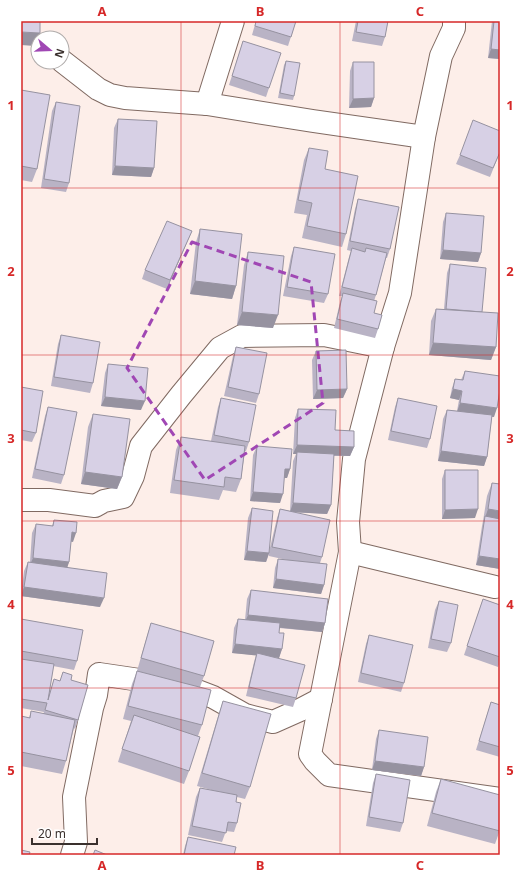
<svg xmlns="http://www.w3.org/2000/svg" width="521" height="876" viewBox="0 0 521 876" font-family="'Noto Sans',sans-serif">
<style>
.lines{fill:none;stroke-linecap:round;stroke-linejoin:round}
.minor-casing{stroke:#806a62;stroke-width:24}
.minor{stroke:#fff;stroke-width:22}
.wall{fill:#b9b3c5}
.shaded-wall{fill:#9692a0}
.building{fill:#d7d0e5;stroke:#9692a0}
.marked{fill:none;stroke:#a047b4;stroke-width:3;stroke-dasharray:8 5;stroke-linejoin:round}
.grid{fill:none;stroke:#d62828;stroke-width:1;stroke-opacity:0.55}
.neatline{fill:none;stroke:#d62828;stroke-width:1.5}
.grid-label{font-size:13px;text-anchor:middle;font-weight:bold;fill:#d62828}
</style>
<rect width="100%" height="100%" fill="#fdeee9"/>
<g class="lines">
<defs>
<g id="minor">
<polyline points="454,21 454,28 441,56 424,137 400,293 383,347 354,459 348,522 350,552 310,754 315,761 329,775 500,799"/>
<polyline points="62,61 98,89 110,95 125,98 207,104 313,121 424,137"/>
<polyline points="207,104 233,21"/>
<polyline points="21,500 49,500 95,506 104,501 123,497 133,476 141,446 181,395 220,348 242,336 324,335 383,347"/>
<polyline points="350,552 495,587"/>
<polyline points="72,855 76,842 74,797 92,708 96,695 99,674 187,687 213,697 245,715 273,722 300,710 321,699"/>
</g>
</defs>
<use href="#minor" class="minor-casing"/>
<use href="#minor" class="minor"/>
</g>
<g class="wall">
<polygon points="256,21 296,21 288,46 252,35"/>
<polygon points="356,21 388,21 385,37 382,46 352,41"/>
<polygon points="492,21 500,21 500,59 488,58"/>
<polygon points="243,41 269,88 266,97 229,85"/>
<polygon points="286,61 294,96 293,100 278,98 284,65"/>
<polygon points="353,62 374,98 371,107 349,108 350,71"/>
<polygon points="21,90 37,169 32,182 21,180"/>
<polygon points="56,102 69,183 66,192 41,188 52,111"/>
<polygon points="118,119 154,168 151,177 112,175 114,128"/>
<polygon points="309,148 325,169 346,234 342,247 302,238 307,215 294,213 304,160"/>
<polygon points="500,152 490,177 456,164 460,155"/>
<polygon points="358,199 390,249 387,258 386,258 376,295 374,301 374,313 378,329 375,338 334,328 340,302 342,296 339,296 349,257 351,251 347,250 355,209"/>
<polygon points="446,213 481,253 478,262 440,259 443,222"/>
<polygon points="200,229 236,286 232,299 190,294 196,242"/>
<polygon points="192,231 188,240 167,289 142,279 145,270"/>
<polygon points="294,247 328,294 324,303 283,296 291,256"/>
<polygon points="248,252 273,328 237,325 244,265"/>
<polygon points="450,264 482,312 496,347 491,360 429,355 431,321 436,309 444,309 447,273"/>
<polygon points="61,335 93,383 90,393 51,386 58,344"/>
<polygon points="236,347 259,394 256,403 224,396 233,356"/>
<polygon points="316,351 347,389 343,398 313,399 312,360"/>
<polygon points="108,364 141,410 101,406 105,373"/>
<polygon points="465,371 494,417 492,417 487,457 484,466 438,461 443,419 447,410 457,411 459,400 450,398 452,388 455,379 461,380"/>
<polygon points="21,387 36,433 32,442 21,440"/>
<polygon points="221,398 249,442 246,451 245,451 241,479 236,492 223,490 219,500 170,493 176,450 181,437 211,441 218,407"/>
<polygon points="398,398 430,439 427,448 388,440 395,407"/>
<polygon points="48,407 64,475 61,484 32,478 45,416"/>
<polygon points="298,409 335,430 354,447 350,456 334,456 331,505 327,514 292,512 322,557 320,563 324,585 321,594 273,588 275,568 278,559 287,560 269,556 269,554 266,562 244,560 248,518 252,508 269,552 277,518 280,509 290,511 293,461 296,454 293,454 295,418"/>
<polygon points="93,414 122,477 117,489 81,484 88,427"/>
<polygon points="257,446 290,469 287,478 284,478 280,503 250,501 253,455"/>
<polygon points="445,470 475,518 442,519 442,479"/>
<polygon points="492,483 500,569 476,565 482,526 483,521 487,496"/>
<polygon points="54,520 73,542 71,541 69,562 67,568 100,607 21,596 24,571 28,562 30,562 32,533 36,524 52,526"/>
<polygon points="251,590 325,623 322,632 279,628 279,633 282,649 279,658 275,657 296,698 293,707 246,696 254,662 256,655 232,653 234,628 238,619 245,620 247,599"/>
<polygon points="483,599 500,605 500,662 498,667 464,655"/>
<polygon points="439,601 451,643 447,652 428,648 435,610"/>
<polygon points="21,619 77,661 74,670 53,666 49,695 54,679 60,681 63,672 71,680 78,720 75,729 74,728 66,761 62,774 21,766 21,716 29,718 31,711 43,714 44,712 21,708"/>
<polygon points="151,623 204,676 200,687 202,725 198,736 189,771 184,784 118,762 131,721 123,719 132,684 137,671 147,636"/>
<polygon points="369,635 404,683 401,692 358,682 366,644"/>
<polygon points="223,701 250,787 245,799 237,797 236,802 237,823 234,832 226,831 222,842 188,835 196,797 200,788 215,791 197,786 219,713"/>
<polygon points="491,702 500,705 500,757 476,750"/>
<polygon points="379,730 424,767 421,776 372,770 376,739"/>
<polygon points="376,774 403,823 400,832 366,826 373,783"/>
<polygon points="441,779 500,830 495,844 427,826 436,792"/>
<polygon points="188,837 234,855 183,855 185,846"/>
</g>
<g class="shaded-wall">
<polygon points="21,32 40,33 35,46 21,45"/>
<polygon points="491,49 500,50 500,59 488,58"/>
<polygon points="374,98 371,107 349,108 353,99"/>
<polygon points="115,166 154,168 151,177 112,175"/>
<polygon points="192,231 188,240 167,289 170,280"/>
<polygon points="443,250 481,253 478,262 440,259"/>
<polygon points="195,281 236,286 232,299 190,294"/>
<polygon points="242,312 278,315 273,328 237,325"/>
<polygon points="433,343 496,347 491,360 429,355"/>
<polygon points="347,389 343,398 313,399 317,390"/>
<polygon points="453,389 462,391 459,400 450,398"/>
<polygon points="105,397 145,401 141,410 101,406"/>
<polygon points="460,403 497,408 494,417 457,412"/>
<polygon points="297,445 354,447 350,456 296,454 297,452 296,454 293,454"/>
<polygon points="441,451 487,457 484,466 438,461"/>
<polygon points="285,469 290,469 287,478 281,478"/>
<polygon points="85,472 122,477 117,489 81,484"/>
<polygon points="253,492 283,494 280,503 250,501"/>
<polygon points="293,503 331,505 327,514 290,512"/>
<polygon points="478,509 475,518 442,519 445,510"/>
<polygon points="488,509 500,511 500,524 485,518"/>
<polygon points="72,532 76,533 73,542 69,541"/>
<polygon points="247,551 269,553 266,562 244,560"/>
<polygon points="479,556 500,559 500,569 476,565"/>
<polygon points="33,558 69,562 66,571 29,567"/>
<polygon points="276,579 324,585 321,594 273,588"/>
<polygon points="24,587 104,598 100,607 21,596"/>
<polygon points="248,615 325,623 322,632 244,624"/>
<polygon points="235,644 282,649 279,658 232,653"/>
<polygon points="375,761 424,767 421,776 372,770"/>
</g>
<g class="building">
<polygon points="21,21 40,21 40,33 21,32"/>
<polygon points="256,21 296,21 291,37 255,26"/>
<polygon points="358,21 388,21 385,37 356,32"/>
<polygon points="494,21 500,21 500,50 491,49"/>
<polygon points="243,41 281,53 269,88 232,76"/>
<polygon points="286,61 300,63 294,96 280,93"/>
<polygon points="353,62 374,62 374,98 353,99"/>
<polygon points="21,90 50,95 37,169 21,166"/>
<polygon points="56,102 80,106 69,183 44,179"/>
<polygon points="118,119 157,121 154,168 115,166"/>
<polygon points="473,120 500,131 500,152 493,168 460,155"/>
<polygon points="309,148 328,151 325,169 358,176 346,234 307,226 312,203 298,200"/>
<polygon points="358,199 399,207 390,249 350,241"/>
<polygon points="446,213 484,216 481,253 443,250"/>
<polygon points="167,221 192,231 170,280 145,270"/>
<polygon points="200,229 242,234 236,286 195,281"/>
<polygon points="294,247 335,254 328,294 287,287"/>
<polygon points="352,248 365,252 366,248 387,253 376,295 342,287"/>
<polygon points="248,252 284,256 278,315 242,312"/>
<polygon points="450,264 486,268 482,312 446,309"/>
<polygon points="343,293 377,301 374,313 382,315 378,329 337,319"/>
<polygon points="436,309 498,313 496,347 433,343"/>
<polygon points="61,335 100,342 93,383 54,377"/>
<polygon points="236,347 267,353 259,394 228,387"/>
<polygon points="346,350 347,389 317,390 316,351"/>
<polygon points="108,364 148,368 145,401 105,397"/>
<polygon points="465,371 500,376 500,390 497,408 460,403 462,391 453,389 455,379 463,380"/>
<polygon points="21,387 43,391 36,433 21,430"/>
<polygon points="221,398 256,405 249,442 214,435"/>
<polygon points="398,398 437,406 430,439 391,431"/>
<polygon points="48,407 77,412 64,475 35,469"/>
<polygon points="298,409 336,410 335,430 354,431 354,447 297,445"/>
<polygon points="447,410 492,415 487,457 441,451"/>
<polygon points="93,414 130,419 122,477 85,472"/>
<polygon points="181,437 245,446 241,479 225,477 224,487 174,480"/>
<polygon points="257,446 292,449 290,469 285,469 283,494 253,492"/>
<polygon points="297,452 334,454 331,505 293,503"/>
<polygon points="445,470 478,470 478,509 445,510"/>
<polygon points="492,483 500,484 500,511 488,509"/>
<polygon points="252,508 273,511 269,553 247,551"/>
<polygon points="280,509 330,520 322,557 272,547"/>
<polygon points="485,516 500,519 500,559 479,556"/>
<polygon points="54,520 77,522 76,533 72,532 69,562 33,558 36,524 53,526"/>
<polygon points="278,559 327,564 324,585 276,579"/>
<polygon points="28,562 107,573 104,598 24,587"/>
<polygon points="251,590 328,599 325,623 248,615"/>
<polygon points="483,599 500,605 500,657 467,646"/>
<polygon points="439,601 458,605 451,643 431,639"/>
<polygon points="21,619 83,630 77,661 21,651"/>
<polygon points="238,619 280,623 279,633 284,633 282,649 235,644"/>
<polygon points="151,623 214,641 204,676 141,658"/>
<polygon points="369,635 413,645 404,683 361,673"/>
<polygon points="257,653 305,665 296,698 249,687"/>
<polygon points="21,659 54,664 48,700 54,679 60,681 63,672 72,675 71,680 88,685 78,720 45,710 47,703 21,699"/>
<polygon points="137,671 211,690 202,725 128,706"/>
<polygon points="223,701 271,714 250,787 202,773"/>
<polygon points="491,702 500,705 500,747 479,741"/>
<polygon points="31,711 75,720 66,761 21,752 21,716 30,718"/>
<polygon points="134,715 200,737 189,771 122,749"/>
<polygon points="379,730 428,737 424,767 375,761"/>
<polygon points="376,774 410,780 403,823 369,817"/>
<polygon points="441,779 500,795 500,831 432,813"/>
<polygon points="200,788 237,795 236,802 241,803 237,823 228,822 226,833 192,826"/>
<polygon points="188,837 236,847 234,855 184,855"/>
<polygon points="21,850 30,852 29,855 21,855"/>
<polygon points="95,850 107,855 93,855"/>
</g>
<path class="marked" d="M192 242 311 282 323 403 205 480 127 368Z"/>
<path class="grid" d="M181 21V855M340 21V855M21 188H500M21 355H500M21 521H500M21 688H500"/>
<rect width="521" height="876" fill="none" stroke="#ffffff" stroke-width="44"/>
<g transform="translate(50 50) rotate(109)"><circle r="19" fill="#ffffff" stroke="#b0acab"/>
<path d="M0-3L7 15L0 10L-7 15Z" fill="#a047b4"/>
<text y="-6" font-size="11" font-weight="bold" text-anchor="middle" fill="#3a302d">N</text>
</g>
<path d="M32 838v6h65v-6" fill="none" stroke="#3a302d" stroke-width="2"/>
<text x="38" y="838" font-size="12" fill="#3a302d" stroke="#ffffff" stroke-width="3" paint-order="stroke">20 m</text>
<rect x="22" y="22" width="477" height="832" class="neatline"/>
<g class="grid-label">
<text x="102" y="16">A</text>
<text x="260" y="16">B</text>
<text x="420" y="16">C</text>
<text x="11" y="110">1</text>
<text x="510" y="110">1</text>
<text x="11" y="276">2</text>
<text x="510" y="276">2</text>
<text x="11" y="443">3</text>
<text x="510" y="443">3</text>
<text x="11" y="609">4</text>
<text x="510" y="609">4</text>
<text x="11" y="775">5</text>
<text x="510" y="775">5</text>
<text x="102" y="870">A</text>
<text x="260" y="870">B</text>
<text x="420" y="870">C</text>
</g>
</svg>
